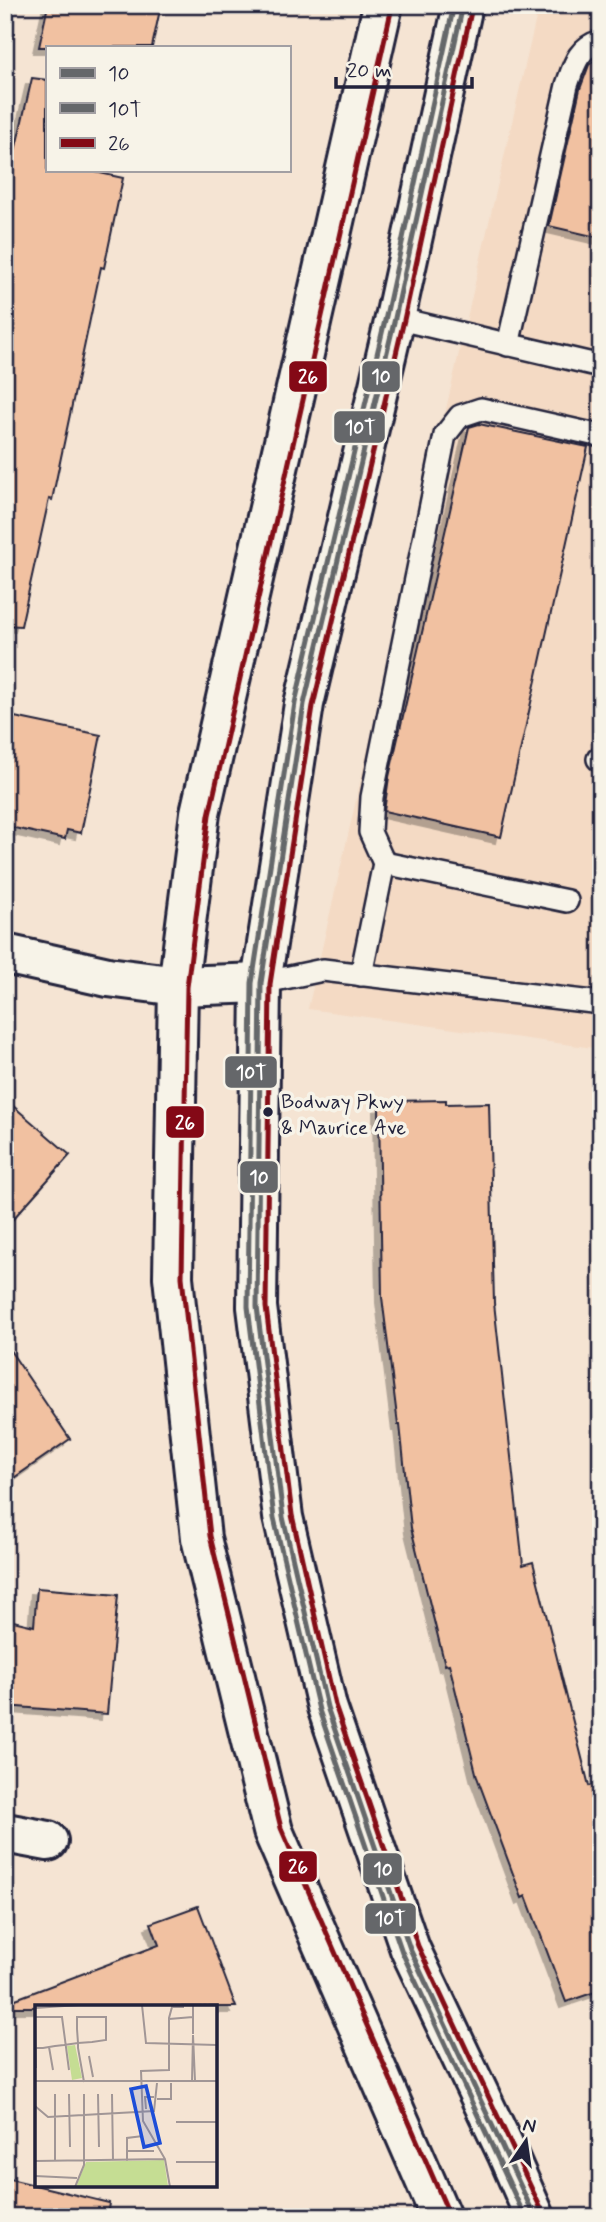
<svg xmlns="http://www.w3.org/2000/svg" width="606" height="2222" viewBox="0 0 606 2222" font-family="Mynerve,sans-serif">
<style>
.built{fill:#f4dac4}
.building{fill:#f1c1a1;stroke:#22223b;stroke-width:2;filter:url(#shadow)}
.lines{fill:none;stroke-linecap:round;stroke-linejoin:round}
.service-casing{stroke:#22223b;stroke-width:26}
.minor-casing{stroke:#22223b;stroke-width:44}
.tertiary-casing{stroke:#22223b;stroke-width:44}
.service{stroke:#f7f3e8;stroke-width:21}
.minor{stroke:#f7f3e8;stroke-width:38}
.tertiary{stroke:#f7f3e8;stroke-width:38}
.bus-1-casing{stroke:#f7f3e8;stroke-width:10}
.bus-2-casing{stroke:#f7f3e8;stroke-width:10}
.bus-3-casing{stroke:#f7f3e8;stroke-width:10}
.bus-1{stroke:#65676a;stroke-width:5}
.bus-2{stroke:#65676a;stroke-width:5}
.bus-3{stroke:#840916;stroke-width:5}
.bus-dot{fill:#22223b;stroke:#f7f3e8;stroke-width:2.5}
.labels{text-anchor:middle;stroke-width:7;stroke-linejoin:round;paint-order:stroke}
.bus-label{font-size:21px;fill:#22223b;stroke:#f7f3e8;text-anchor:start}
.inset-road{fill:none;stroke:#a19696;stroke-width:2}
.view{fill:#1d4ed8;fill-opacity:0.15;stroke:#1d4ed8;stroke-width:3.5}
.inset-edge{fill:none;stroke:#22223b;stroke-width:3.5}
.line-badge{stroke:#f7f3e8;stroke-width:2.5}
.badge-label{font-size:19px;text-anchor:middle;font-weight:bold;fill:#fff}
</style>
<defs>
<filter id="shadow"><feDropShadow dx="-6" dy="6" stdDeviation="0" flood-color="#0004"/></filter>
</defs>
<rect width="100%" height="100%" fill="#f5e4d3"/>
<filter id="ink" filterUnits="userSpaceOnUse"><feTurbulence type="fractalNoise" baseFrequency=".0143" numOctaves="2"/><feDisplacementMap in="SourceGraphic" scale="14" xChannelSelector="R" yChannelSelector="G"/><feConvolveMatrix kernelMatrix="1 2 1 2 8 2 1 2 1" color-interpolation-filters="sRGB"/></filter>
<g filter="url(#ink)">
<polygon class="built" points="539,5 601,5 601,1049 308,1009"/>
<g class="building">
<polygon points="48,5 161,5 152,47 39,47"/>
<polygon points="601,55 601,238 549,226 580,89 589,65"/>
<polygon points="32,78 47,80 47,170 86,170 123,178 104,268 101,267 52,500 49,499 21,626 5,625 5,194"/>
<polygon points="479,424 588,447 501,837 384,811 389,777 469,427"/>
<polygon points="5,715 101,735 81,833 67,830 65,839 5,826"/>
<polygon points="5,1099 70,1155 5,1228"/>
<polygon points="446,1100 446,1104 489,1103 494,1303 523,1565 533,1562 589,1786 601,1782 601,1990 566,2002 526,1896 522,1898 477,1777 449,1664 445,1665 411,1528 400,1425 398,1425 382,1297 379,1106 391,1105 390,1101"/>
<polygon points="5,1343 70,1439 5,1484"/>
<polygon points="37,1588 118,1595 107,1714 5,1706 5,1619 34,1626"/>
<polygon points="198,1906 236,2007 5,2007 5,2003 159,1945 151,1923"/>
<polygon points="10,2179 109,2203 107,2217 5,2217 5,2198"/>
</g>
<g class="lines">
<defs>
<g id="service">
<polyline points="395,318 601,366"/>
<path d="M508 345 567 85C574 65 578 47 601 41"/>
<polyline points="598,759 601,760"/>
<polyline points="384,863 370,832 372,797 445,435 460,416 481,409 601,436"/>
<polyline points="361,975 384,863 567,901"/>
<polyline points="261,983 323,970 601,1003"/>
</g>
<g id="minor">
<polyline points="5,954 108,977 178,986 261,983"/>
<polyline points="5,1833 48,1841"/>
</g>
<g id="tertiary">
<polyline points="383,5 200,813 178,986 173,1277 201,1538 273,1831 441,2217"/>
<polyline points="463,5 395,318 304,704 261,983 257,1307 283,1517 327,1707 410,1949 507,2153 535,2217"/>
</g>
</defs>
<use href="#service" class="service-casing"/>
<use href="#minor" class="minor-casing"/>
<use href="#tertiary" class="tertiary-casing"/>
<use href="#service" class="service"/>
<use href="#minor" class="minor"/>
<use href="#tertiary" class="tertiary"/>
<defs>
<polyline id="bus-1" points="463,5 395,318 304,704 261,983 257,1307 283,1517 327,1707 410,1949 535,2217"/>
<polyline id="bus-2" points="454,5 386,316 295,703 252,983 248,1307 274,1518 319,1710 402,1952 525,2217"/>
<g id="bus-3">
<polyline points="392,7 209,815 187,987 182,1277 210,1536 281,1828 449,2214"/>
<polyline points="472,7 404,320 313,706 270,984 266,1307 292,1515 335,1705 418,1946 543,2213"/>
</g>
</defs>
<use href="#bus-1" class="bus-1-casing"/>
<use href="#bus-2" class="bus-2-casing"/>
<use href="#bus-3" class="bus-3-casing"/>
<use href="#bus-1" class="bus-1"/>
<use href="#bus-2" class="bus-2"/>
<use href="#bus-3" class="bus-3"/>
</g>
</g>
<circle class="bus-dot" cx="268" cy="1112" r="6"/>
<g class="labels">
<g class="bus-label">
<text x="281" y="1108">Bodway Pkwy<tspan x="281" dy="26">&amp; Maurice Ave</tspan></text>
</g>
</g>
<g transform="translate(35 2005)">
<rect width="182" height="182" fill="#f5e4d3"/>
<path d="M40 40 47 73 37 75 32 41ZM129 155 133 181 41 182 51 157Z" fill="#c5dd93"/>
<path class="inset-road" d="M107 0 111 38 182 40M0 3 44 0M0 12H27L34 65M134 14 158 12M0 18 1 63M158 29V0M14 42 18 65M0 43H8L20 41 29 40 43 38 57 37 71 35V12H42V24L43 38V43L49 77M54 51 58 72M0 76H182M157 76 158 30 160 76M20 89V156M34 89 35 142M63 89 64 142M77 89 78 156M122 94H136V78M0 101 13 112 119 106 122 78M111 104 110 92H119M141 117H182M92 146H119M0 156 130 154M92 156V133L108 131M141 157H182M0 171 42 173M40 182 49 160V89M135 182 130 154 108 116 106 66 134 65V13L137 2H149"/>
<path class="view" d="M111 81 125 138 109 142 96 84Z"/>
<rect width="182" height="182" class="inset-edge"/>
</g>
<g class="line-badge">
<rect x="361" y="360" width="40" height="33" rx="7" fill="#65676a"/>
<rect x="288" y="360" width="40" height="33" rx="7" fill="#840916"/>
<rect x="333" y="410" width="53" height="34" rx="7" fill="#65676a"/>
<rect x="224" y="1055" width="54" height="34" rx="7" fill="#65676a"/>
<rect x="165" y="1105" width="40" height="34" rx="7" fill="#840916"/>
<rect x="239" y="1160" width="40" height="34" rx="7" fill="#65676a"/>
<rect x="278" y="1850" width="40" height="33" rx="7" fill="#840916"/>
<rect x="362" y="1852" width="41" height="34" rx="7" fill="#65676a"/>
<rect x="364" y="1902" width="53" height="33" rx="7" fill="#65676a"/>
</g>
<g class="badge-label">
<text x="381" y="383">10</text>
<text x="308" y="383">26</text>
<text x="360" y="434">10T</text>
<text x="251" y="1079">10T</text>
<text x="185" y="1129">26</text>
<text x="259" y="1184">10</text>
<text x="298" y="1873">26</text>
<text x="383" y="1876">10</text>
<text x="390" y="1925">10T</text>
</g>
<rect width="606" height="2222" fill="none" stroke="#f7f3e8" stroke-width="28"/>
<rect x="14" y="14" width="578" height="2194" fill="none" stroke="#22223b" stroke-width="2.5" filter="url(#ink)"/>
<rect x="46" y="46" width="245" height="126" fill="#f7f3e8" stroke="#a29fa3" stroke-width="2"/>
<rect x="60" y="68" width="35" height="10" fill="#65676a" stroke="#a29fa3" stroke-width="2"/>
<text x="108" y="80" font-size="21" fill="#22223b">10</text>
<rect x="60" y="103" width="35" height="10" fill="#65676a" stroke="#a29fa3" stroke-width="2"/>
<text x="108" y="116" font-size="21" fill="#22223b">10T</text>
<rect x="60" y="138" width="35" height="10" fill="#840916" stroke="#a29fa3" stroke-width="2"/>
<text x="108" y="150" font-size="21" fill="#22223b">26</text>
<g transform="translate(526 2141) rotate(13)" stroke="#f7f3e8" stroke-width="5" paint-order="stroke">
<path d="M0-5L12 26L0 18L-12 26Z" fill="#22223b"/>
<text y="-10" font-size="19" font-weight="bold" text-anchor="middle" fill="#22223b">N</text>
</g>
<path d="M336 77v10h136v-10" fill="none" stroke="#22223b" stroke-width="3.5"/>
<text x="347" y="77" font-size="21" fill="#22223b" stroke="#f7f3e8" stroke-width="5" paint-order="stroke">20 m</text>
</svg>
